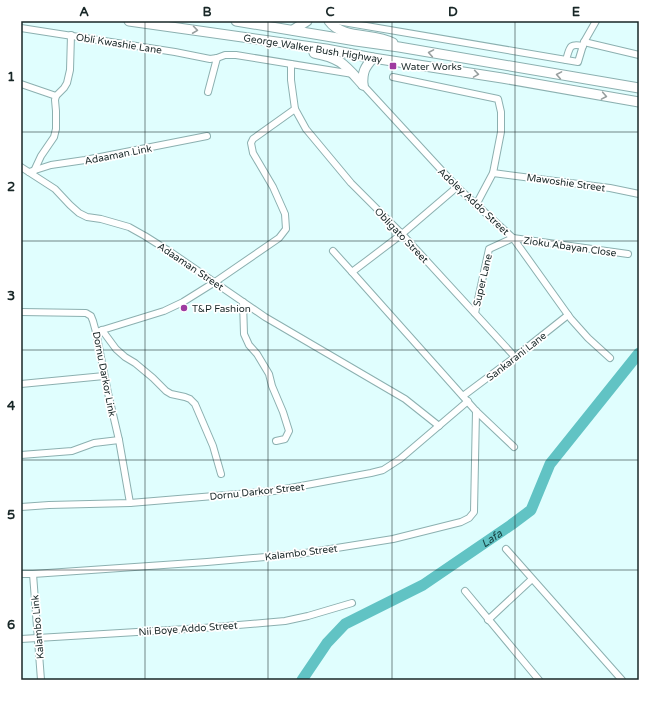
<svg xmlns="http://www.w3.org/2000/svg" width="660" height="701" viewBox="0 0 660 701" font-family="'Varela Round',sans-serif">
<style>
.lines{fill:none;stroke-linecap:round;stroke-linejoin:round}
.river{stroke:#61c3c4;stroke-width:11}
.minor-casing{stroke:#8cb0b0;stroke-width:8}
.highway-casing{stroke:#8cb0b0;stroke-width:11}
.minor{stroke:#fff;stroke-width:6}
.highway{stroke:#fff;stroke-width:9}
.oneway{stroke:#979e9e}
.grid{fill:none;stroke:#182727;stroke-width:1;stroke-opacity:0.55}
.poi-dot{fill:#9e3aa0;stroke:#fff;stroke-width:1.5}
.labels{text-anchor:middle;stroke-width:3.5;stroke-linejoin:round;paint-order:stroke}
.street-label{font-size:10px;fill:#182727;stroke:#fff}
.poi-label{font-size:10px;fill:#182727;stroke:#fff;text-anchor:start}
.water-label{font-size:11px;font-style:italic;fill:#184646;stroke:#fff}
.neatline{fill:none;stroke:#182727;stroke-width:1.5}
.grid-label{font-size:13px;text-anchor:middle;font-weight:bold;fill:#182727}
</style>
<rect width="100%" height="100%" fill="#e0fefe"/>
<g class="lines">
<path class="river" id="s1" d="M302 680 327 643 345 624 423 585 511 525 531 510 550 464 639 353"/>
<defs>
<g id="minor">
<polyline points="337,21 578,62 584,42 596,21"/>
<polyline points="21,28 175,52 210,59 217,58 225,55 236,55 353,74"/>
<polyline points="584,42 639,55"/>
<path d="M566 60C570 47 569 43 583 46"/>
<polyline points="393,77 498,99 501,112 501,132 493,173 476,205"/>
<polyline points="21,84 56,96"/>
<polyline points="363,85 457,187 513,238 571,319 588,338 610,358"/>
<polyline points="208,92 217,58"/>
<polyline points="295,109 306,129 351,183 402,234 515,357"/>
<polyline points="21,167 55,189 70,205 79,213 87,217 101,219 129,227 145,236 172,253 265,317 405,399 439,426"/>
<polyline points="34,171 41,156 54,137 56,129 56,111 55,100 56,96 64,88 67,83 70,70 71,35"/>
<polyline points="29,172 51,165 85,160 207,136"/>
<polyline points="493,173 610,188 639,194"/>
<polyline points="333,251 352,272 476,411 514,447"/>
<polyline points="352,272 402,234 457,187"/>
<polyline points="243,302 244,334 249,345 257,354 269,374 272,386 283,412 289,431 285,439 276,441"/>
<polyline points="21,312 86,313 91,316 93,321 96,332 108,393 119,440 130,503"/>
<polyline points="475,313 489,249 513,238 628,254"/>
<polyline points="102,330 116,349 125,357 135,363 153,378 166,391 171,394 185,397 190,399 195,404 213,446 221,474"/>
<polyline points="96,332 164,311 183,302 215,282 279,238 286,229 285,214 273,187 253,153 251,143 253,139 295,109 291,80 291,64"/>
<polyline points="21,384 104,376"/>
<polyline points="463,396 515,357 568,315"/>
<polyline points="21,455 72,451 94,443 119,440"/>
<polyline points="21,507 49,505 130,503 274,491 371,473 383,470 400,459 468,401"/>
<polyline points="506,549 622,680"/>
<polyline points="21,574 33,574 207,562 299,554 393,539 461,522 469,518 474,512 476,411"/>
<polyline points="33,574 41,680"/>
<polyline points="465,591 539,680"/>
<polyline points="488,620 532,579"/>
<polyline points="21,639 203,628 285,621 308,616 352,603"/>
</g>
<g id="highway">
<polyline points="129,21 326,49 373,58 502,78 639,102"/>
<polyline points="236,21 356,41 399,47 639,88"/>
<path d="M329 21C343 40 374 32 393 43"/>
<polyline points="293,30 307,21"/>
<path d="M314 53C341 58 345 65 363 85"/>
<path d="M363 85C362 72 365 67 373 58"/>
</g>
</defs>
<use href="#minor" class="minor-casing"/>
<use href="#highway" class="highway-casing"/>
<use href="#minor" class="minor"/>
<use href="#highway" class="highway"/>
</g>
<defs><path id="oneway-chevron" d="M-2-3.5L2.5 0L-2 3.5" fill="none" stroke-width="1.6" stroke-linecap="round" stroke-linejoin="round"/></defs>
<g class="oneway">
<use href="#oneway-chevron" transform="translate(195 30) rotate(8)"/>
<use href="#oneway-chevron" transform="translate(431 53) rotate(-170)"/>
<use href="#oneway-chevron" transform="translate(476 74) rotate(9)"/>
<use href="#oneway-chevron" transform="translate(559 75) rotate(-170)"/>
<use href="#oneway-chevron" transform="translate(604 96) rotate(10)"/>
</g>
<path class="grid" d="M145 21V680M268 21V680M392 21V680M515 21V680M21 132H639M21 241H639M21 350H639M21 460H639M21 570H639"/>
<g class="poi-dot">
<rect x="389" y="62" width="8" height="8" rx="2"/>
<circle cx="184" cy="308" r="4"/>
</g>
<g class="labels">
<g class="street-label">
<text transform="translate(119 43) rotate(9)" y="4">Obli Kwashie Lane</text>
<text transform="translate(313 48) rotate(9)" y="4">George Walker Bush Highway</text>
<text transform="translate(118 154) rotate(-11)" y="4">Adaaman Link</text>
<text transform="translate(566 182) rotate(8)" y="4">Mawoshie Street</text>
<text transform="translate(474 201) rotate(43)" y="4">Adoley Addo Street</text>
<text transform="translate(402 235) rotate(46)" y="4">Obligato Street</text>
<text transform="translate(570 246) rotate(8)" y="4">Zioku Abayan Close</text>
<text transform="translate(191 266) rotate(34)" y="4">Adaaman Street</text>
<text transform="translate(482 280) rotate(-77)" y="4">Super Lane</text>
<text transform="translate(516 356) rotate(-38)" y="4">Sankarani Lane</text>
<text transform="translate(105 374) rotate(79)" y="4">Dornu Darkor Link</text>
<text transform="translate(257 491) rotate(-6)" y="4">Dornu Darkor Street</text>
<text transform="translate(301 552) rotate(-7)" y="4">Kalambo Street</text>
<text transform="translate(37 627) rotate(-95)" y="4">Kalambo Link</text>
<text transform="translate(188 628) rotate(-4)" y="4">Nii Boye Addo Street</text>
</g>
<g class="poi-label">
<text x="401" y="70">Water Works</text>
<text x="192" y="312">T&amp;P Fashion</text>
</g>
<g class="water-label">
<text dy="4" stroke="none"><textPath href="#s1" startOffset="241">Lafa</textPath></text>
</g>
</g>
<rect width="660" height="701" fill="none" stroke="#ffffff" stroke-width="44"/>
<rect x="22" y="22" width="616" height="657" class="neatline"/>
<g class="grid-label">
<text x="84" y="16">A</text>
<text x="207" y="16">B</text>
<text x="330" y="16">C</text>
<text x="453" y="16">D</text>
<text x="576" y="16">E</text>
<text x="11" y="81">1</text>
<text x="11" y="191">2</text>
<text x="11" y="300">3</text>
<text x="11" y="410">4</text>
<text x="11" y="519">5</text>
<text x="11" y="629">6</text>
</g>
</svg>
